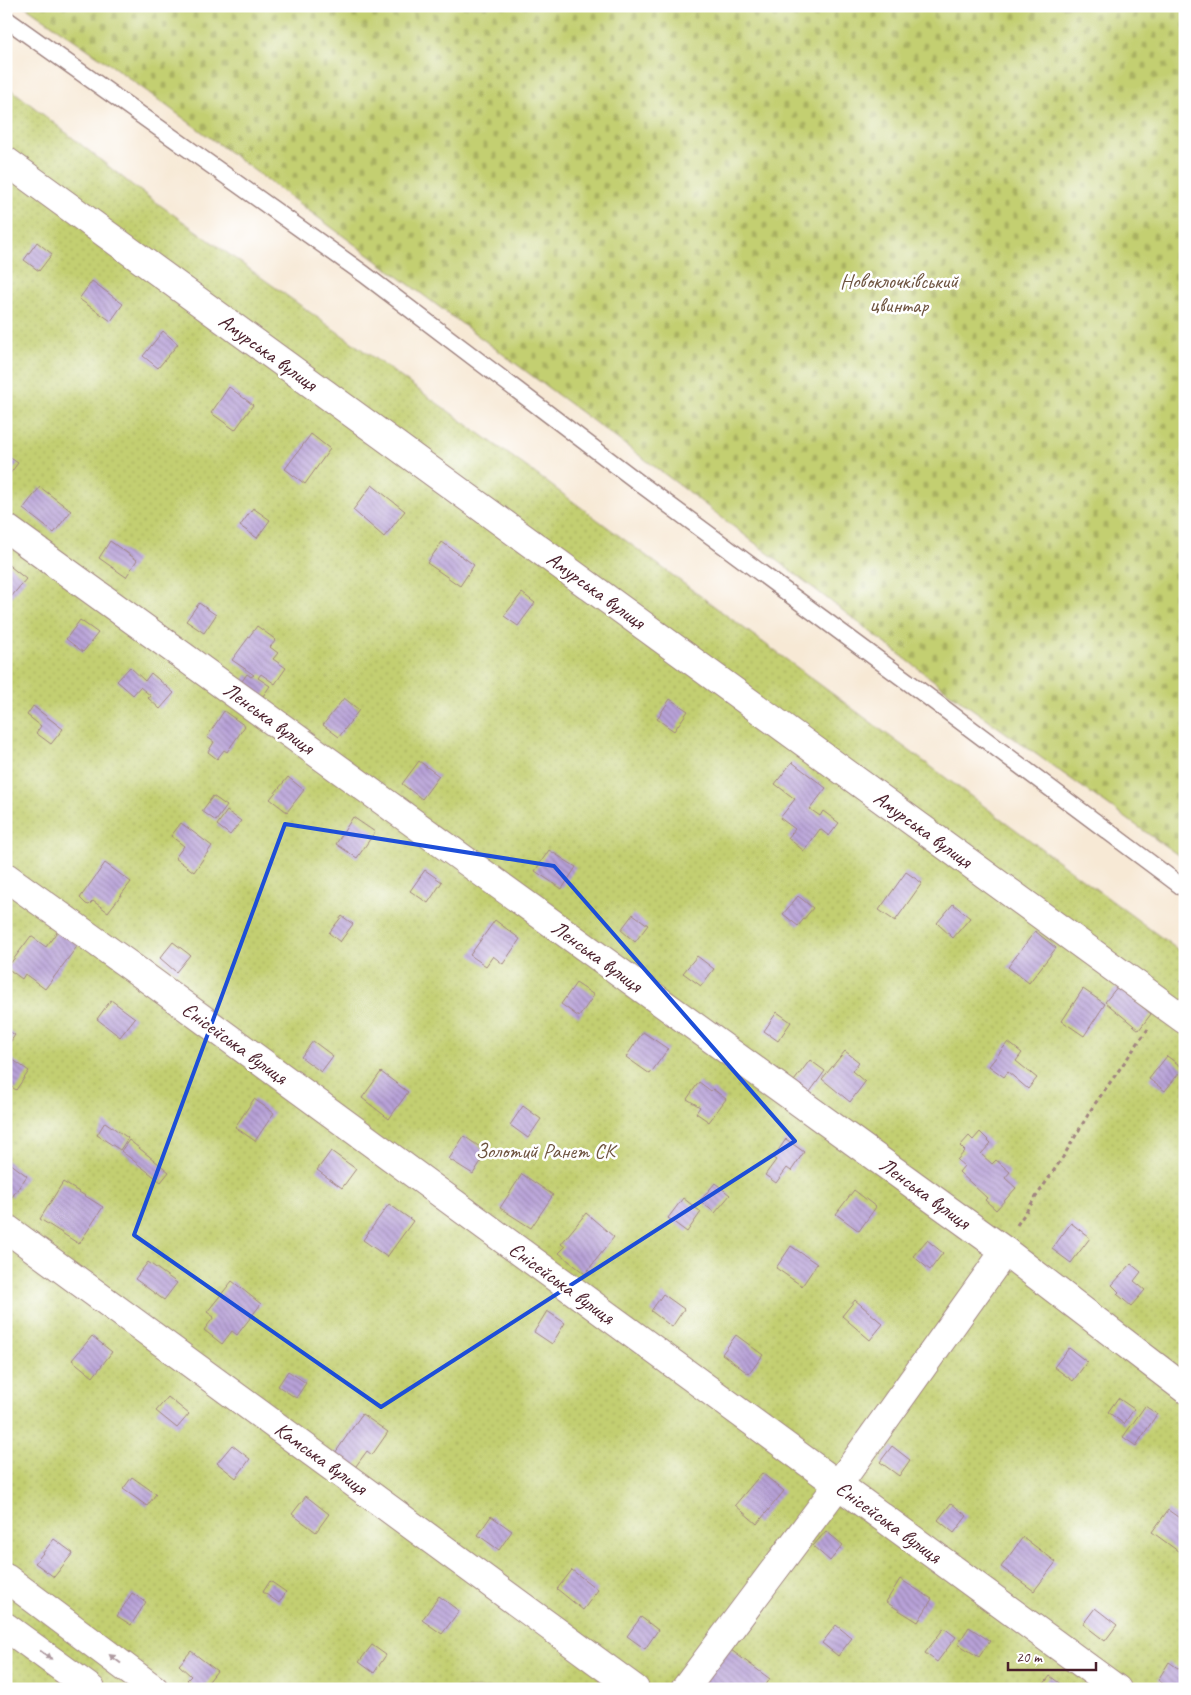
<svg xmlns="http://www.w3.org/2000/svg" width="1191" height="1695" viewBox="0 0 1191 1695" font-family="Caveat,sans-serif">
<style>
.grass{fill:url(#grass-dots);stroke:#86774e}
.cemetery{fill:url(#cemetery-stones);stroke:#86774e}
.building{fill:url(#building-back-hatch)}
.lines{fill:none;stroke-linecap:round;stroke-linejoin:round}
.service-casing{stroke:#a08480;stroke-width:19}
.minor-casing{stroke:#a08480;stroke-width:30}
.path{stroke:#a08480;stroke-width:3;stroke-dasharray:4 4;stroke-linecap:butt}
.service{stroke:#fff;stroke-width:16}
.minor{stroke:#fff;stroke-width:28}
.oneway{fill:#ae9aa0}
.marked{fill:none;stroke:#1d4ed8;stroke-width:4;stroke-linejoin:round}
.labels{text-anchor:middle;stroke-width:5;stroke-linejoin:round;paint-order:stroke}
.park-label{font-size:21px;fill:#6e5440;stroke:#fff}
.street-label{font-size:21px;fill:#4a1f2b;stroke:#fff}
</style>
<defs>
<pattern id="grass-dots" width="8" height="8" patternUnits="userSpaceOnUse" patternTransform="scale(1.25)"><rect width="8" height="8" fill="#c3cf71"/><path d="M2 2h.1M6 6h.1" fill="none" stroke="#a9b162" stroke-width="1.8" stroke-linecap="round"/></pattern>
<pattern id="cemetery-stones" width="16" height="16" patternUnits="userSpaceOnUse" patternTransform="scale(1.25)"><rect width="16" height="16" fill="#c3cf71"/><path d="M2 7V4a2 2 0 0 1 4 0v3zM10 15v-3a2 2 0 0 1 4 0v3z" fill="#a9b162"/></pattern>
<pattern id="building-back-hatch" width="6" height="6" patternUnits="userSpaceOnUse" patternTransform="scale(1.25)"><rect width="6" height="6" fill="#b8a2d8"/><path d="M-1 5l2 2M0 0l6 6M5-1l2 2" fill="none" stroke="#9883af"/></pattern>
</defs>
<rect width="100%" height="100%" fill="#fff"/>
<filter id="ink" filterUnits="userSpaceOnUse"><feTurbulence type="fractalNoise" baseFrequency=".02" numOctaves="2"/><feDisplacementMap in="SourceGraphic" scale="10" xChannelSelector="R" yChannelSelector="G"/><feConvolveMatrix kernelMatrix="1 2 1 2 8 2 1 2 1" color-interpolation-filters="sRGB"/></filter>
<filter id="wash" filterUnits="userSpaceOnUse"><feTurbulence type="fractalNoise" baseFrequency=".0096" numOctaves="4" result="noise"/><feDisplacementMap in="SourceGraphic" scale="20" xChannelSelector="R" yChannelSelector="G"/><feGaussianBlur stdDeviation="1.12" result="paint"/><feColorMatrix in="noise" values="0 0 0 0 0 0 0 0 0 0 0 0 0 0 0 0 0 1.4 0 .05"/><feComposite in="paint" operator="in"/></filter>
<g filter="url(#wash)">
<rect width="100%" height="100%" fill="#f7e9d5"/>
<polygon class="grass" points="6,85 132,185 525,466 1185,955 1185,1689 6,1689"/>
<polygon class="cemetery" points="25,6 1185,6 1185,860 950,693 682,487 407,283 118,70"/>
<g id="blocks">
<g class="building">
<polygon points="37,242 52,254 39,271 24,260"/>
<polygon points="92,281 123,304 111,321 79,299"/>
<polygon points="163,331 178,344 158,368 143,356"/>
<polygon points="229,387 253,405 235,430 211,413"/>
<polygon points="311,434 330,449 305,484 285,469"/>
<polygon points="6,455 18,463 6,479"/>
<polygon points="372,485 405,511 384,537 353,510"/>
<polygon points="40,487 71,511 54,533 23,509"/>
<polygon points="253,508 270,520 257,538 240,526"/>
<polygon points="110,541 137,560 126,577 99,558"/>
<polygon points="442,542 474,565 460,586 427,563"/>
<polygon points="6,563 26,579 6,603"/>
<polygon points="522,593 535,603 518,626 504,616"/>
<polygon points="199,603 216,615 204,633 186,621"/>
<polygon points="80,620 98,633 83,652 66,639"/>
<polygon points="257,626 276,640 270,647 278,653 273,659 286,668 275,684 261,674 258,678 270,686 261,699 240,684 247,674 251,677 254,675 232,660"/>
<polygon points="130,667 145,681 151,673 174,693 160,709 148,698 151,696 140,687 133,695 117,681"/>
<polygon points="344,698 359,710 339,737 323,725"/>
<polygon points="670,699 688,711 674,731 657,719"/>
<polygon points="33,706 63,729 51,744 36,733 41,726 27,715"/>
<polygon points="224,711 245,726 227,752 224,750 217,759 208,752 214,742 207,737"/>
<polygon points="419,761 439,776 422,799 402,784"/>
<polygon points="792,762 826,788 810,809 820,816 823,811 839,823 829,836 820,829 804,851 788,838 795,829 780,818 795,799 775,784"/>
<polygon points="288,777 304,790 287,812 270,799"/>
<polygon points="213,796 227,806 216,821 202,811"/>
<polygon points="227,811 241,821 230,835 217,825"/>
<polygon points="353,817 375,832 357,858 336,844"/>
<polygon points="181,823 212,846 194,872 175,858 184,846 171,836"/>
<polygon points="549,850 576,867 562,889 535,871"/>
<polygon points="105,863 131,882 108,912 93,901 89,905 86,904 80,898"/>
<polygon points="425,870 442,882 428,903 410,891"/>
<polygon points="906,872 922,883 895,921 879,910"/>
<polygon points="798,896 813,908 798,926 783,914"/>
<polygon points="953,904 970,918 953,938 937,923"/>
<polygon points="633,914 648,925 635,942 621,930"/>
<polygon points="342,916 353,924 340,942 329,933"/>
<polygon points="495,920 520,939 503,964 493,956 486,966 470,955"/>
<polygon points="59,929 79,944 45,989 25,974 22,979 7,968 31,936 46,947"/>
<polygon points="1035,931 1056,948 1029,983 1008,967"/>
<polygon points="173,942 190,955 176,972 160,958"/>
<polygon points="697,956 714,969 701,986 683,973"/>
<polygon points="576,983 594,995 579,1017 561,1004"/>
<polygon points="1118,986 1151,1014 1139,1030 1105,1002"/>
<polygon points="1083,989 1105,1004 1084,1036 1062,1021"/>
<polygon points="111,1000 135,1018 120,1037 97,1019"/>
<polygon points="777,1012 791,1022 778,1041 764,1031"/>
<polygon points="6,1029 15,1035 6,1048"/>
<polygon points="643,1032 668,1049 650,1074 626,1057"/>
<polygon points="313,1041 333,1056 321,1072 301,1057"/>
<polygon points="1008,1042 1022,1053 1016,1061 1037,1078 1028,1089 1008,1072 1004,1077 989,1066"/>
<polygon points="845,1051 859,1062 852,1071 865,1082 850,1102 822,1079"/>
<polygon points="6,1055 29,1071 16,1090 6,1083"/>
<polygon points="1167,1056 1183,1068 1165,1091 1149,1079"/>
<polygon points="810,1060 825,1071 807,1096 791,1085"/>
<polygon points="381,1072 408,1092 389,1119 362,1098"/>
<polygon points="699,1082 711,1091 713,1089 726,1099 709,1122 696,1113 700,1107 687,1099"/>
<polygon points="254,1099 274,1113 255,1141 235,1127"/>
<polygon points="523,1106 541,1119 528,1138 510,1125"/>
<polygon points="105,1122 128,1138 120,1150 97,1135"/>
<polygon points="980,1132 991,1143 981,1154 992,1164 996,1160 1010,1172 1005,1178 1016,1188 996,1210 985,1200 987,1198 959,1172 964,1166 957,1160 965,1151 960,1146 969,1136 973,1140"/>
<polygon points="464,1136 487,1152 473,1174 449,1159"/>
<polygon points="786,1139 804,1152 791,1171 787,1168 776,1183 765,1175 776,1160 773,1158"/>
<polygon points="129,1140 169,1172 161,1182 121,1151"/>
<polygon points="331,1151 356,1169 342,1188 317,1170"/>
<polygon points="6,1160 27,1176 12,1197 6,1193"/>
<polygon points="522,1174 553,1195 531,1228 500,1208"/>
<polygon points="63,1182 103,1207 79,1244 40,1219"/>
<polygon points="715,1183 730,1195 715,1213 700,1201"/>
<polygon points="854,1190 876,1207 859,1231 836,1214"/>
<polygon points="683,1198 701,1212 687,1232 668,1218"/>
<polygon points="389,1204 413,1221 387,1257 363,1240"/>
<polygon points="586,1213 614,1237 585,1274 559,1253 565,1247 561,1244"/>
<polygon points="1071,1223 1090,1238 1071,1263 1052,1249"/>
<polygon points="927,1240 943,1253 930,1270 913,1256"/>
<polygon points="791,1246 817,1264 802,1286 776,1268"/>
<polygon points="148,1262 177,1283 164,1300 135,1279"/>
<polygon points="1131,1264 1141,1272 1134,1281 1145,1290 1131,1306 1117,1294 1119,1292 1112,1285"/>
<polygon points="232,1281 261,1304 237,1335 232,1331 222,1344 204,1330 214,1317 207,1312"/>
<polygon points="663,1294 684,1309 672,1327 651,1311"/>
<polygon points="855,1300 883,1324 870,1340 842,1316"/>
<polygon points="547,1311 565,1323 552,1344 534,1332"/>
<polygon points="736,1335 763,1355 749,1374 722,1354"/>
<polygon points="92,1336 112,1352 93,1377 72,1360"/>
<polygon points="1069,1348 1087,1362 1073,1381 1054,1367"/>
<polygon points="288,1371 306,1383 296,1398 278,1386"/>
<polygon points="168,1397 189,1414 177,1428 156,1411"/>
<polygon points="1118,1398 1134,1409 1124,1424 1108,1412"/>
<polygon points="1145,1406 1157,1414 1136,1446 1123,1437"/>
<polygon points="362,1414 388,1432 372,1455 367,1451 353,1470 333,1456"/>
<polygon points="232,1445 250,1459 236,1478 217,1463"/>
<polygon points="892,1446 910,1460 899,1476 880,1462"/>
<polygon points="762,1473 784,1491 757,1524 735,1505"/>
<polygon points="132,1477 156,1494 147,1506 123,1489"/>
<polygon points="306,1496 329,1514 316,1532 292,1514"/>
<polygon points="951,1503 967,1516 954,1533 938,1520"/>
<polygon points="1168,1510 1185,1522 1185,1550 1182,1554 1152,1532"/>
<polygon points="491,1516 512,1531 499,1550 478,1535"/>
<polygon points="826,1531 843,1545 830,1561 813,1546"/>
<polygon points="1023,1537 1056,1562 1034,1591 1001,1567"/>
<polygon points="54,1539 73,1553 54,1577 35,1563"/>
<polygon points="572,1570 598,1590 583,1610 557,1589"/>
<polygon points="900,1579 932,1599 918,1622 886,1602"/>
<polygon points="270,1581 286,1592 279,1603 263,1592"/>
<polygon points="132,1593 146,1602 131,1625 117,1616"/>
<polygon points="439,1596 459,1611 442,1634 422,1620"/>
<polygon points="1095,1608 1117,1625 1105,1641 1083,1624"/>
<polygon points="641,1617 658,1630 645,1649 627,1636"/>
<polygon points="836,1625 852,1638 838,1656 822,1643"/>
<polygon points="969,1627 990,1641 979,1657 958,1644"/>
<polygon points="944,1628 956,1637 937,1662 925,1653"/>
<polygon points="372,1645 386,1655 374,1673 359,1662"/>
<polygon points="727,1647 770,1679 763,1689 695,1689"/>
<polygon points="191,1651 217,1671 203,1689 197,1689 187,1680 191,1676 179,1665"/>
<polygon points="1169,1662 1185,1673 1185,1689 1171,1689 1158,1680"/>
<polygon points="1050,1676 1067,1689 1040,1689"/>
</g>
</g>
</g>
<g filter="url(#ink)">
<use href="#blocks" fill-opacity="0" stroke="#a08480" stroke-width="1"/>
<g class="lines">
<defs>
<polyline id="service" points="6,19 364,274 642,485 915,687 1185,889"/>
<g id="minor">
<polyline points="6,161 1185,1020"/>
<polyline points="6,528 1005,1251 1185,1389"/>
<polyline points="6,877 140,973 1117,1689"/>
<polyline points="6,1228 635,1689"/>
<polyline points="6,1578 154,1689"/>
<polyline points="6,1627 91,1689"/>
<polyline points="685,1689 838,1485 1005,1251"/>
</g>
</defs>
<use href="#service" class="service-casing"/>
<use href="#minor" class="minor-casing"/>
<g class="path">
<polyline points="1181,983 1185,977"/>
<polyline points="1017,1225 1063,1157 1092,1108 1148,1029"/>
</g>
<use href="#service" class="service"/>
<use href="#minor" class="minor"/>
</g>
<defs><path id="oneway-solid" d="M-6-.8H1V-3.2L6.5 0L1 3.2V.8H-6Z" transform="scale(1.25)"/></defs>
<g class="oneway">
<use href="#oneway-solid" transform="translate(46 1655) rotate(36)"/>
<use href="#oneway-solid" transform="translate(115 1659) rotate(-143)"/>
</g>
</g>
<path class="marked" d="M285 824 554 866 795 1141 381 1407 134 1235Z"/>
<g class="labels">
<g class="park-label">
<text x="899" y="288">Новоклочківський<tspan x="899" dy="24">цвинтар</tspan></text>
<text x="545" y="1158">Золотий Ранет СК</text>
</g>
<g class="street-label">
<text transform="translate(268 352) rotate(36)" y="7">Амурська вулиця</text>
<text transform="translate(596 590) rotate(36)" y="7">Амурська вулиця</text>
<text transform="translate(269 718) rotate(36)" y="7">Ленська вулиця</text>
<text transform="translate(923 829) rotate(36)" y="7">Амурська вулиця</text>
<text transform="translate(597 956) rotate(36)" y="7">Ленська вулиця</text>
<text transform="translate(235 1043) rotate(36)" y="7">Єнісейська вулиця</text>
<text transform="translate(925 1193) rotate(36)" y="7">Ленська вулиця</text>
<text transform="translate(562 1283) rotate(36)" y="7">Єнісейська вулиця</text>
<text transform="translate(321 1458) rotate(36)" y="7">Камська вулиця</text>
<text transform="translate(889 1522) rotate(36)" y="7">Єнісейська вулиця</text>
</g>
</g>
<rect width="1191" height="1695" fill="none" stroke="#fff" stroke-width="25"/>
<path d="M1008 1662v8h88v-8" fill="none" stroke="#4a1f2b" stroke-width="2.5"/>
<text x="1016" y="1662" font-size="15" fill="#4a1f2b" stroke="#ffffff" stroke-width="4" paint-order="stroke">20 m</text>
</svg>
